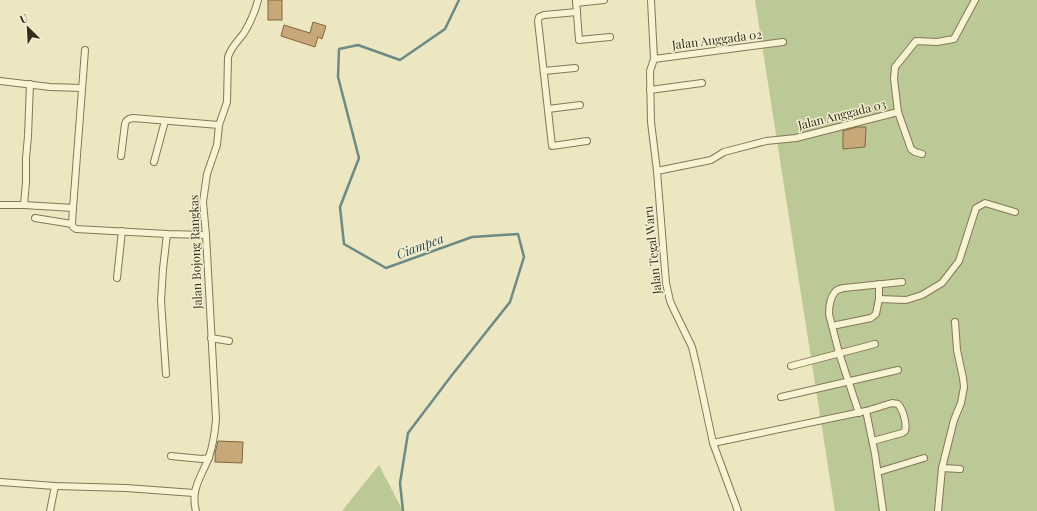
<svg xmlns="http://www.w3.org/2000/svg" width="1037" height="511" viewBox="0 0 1037 511" font-family="'Playfair Display',serif">
<style>
.green{fill:#bac995}
.lines{fill:none;stroke-linecap:round;stroke-linejoin:round}
.stream{stroke:#6b8b89;stroke-width:2.5}
.building{fill:#c8a878;stroke:#826640}
.minor-casing{stroke:#847759;stroke-width:8}
.minor{stroke:#f7f3d3;stroke-width:6}
.labels{text-anchor:middle;stroke-width:3;stroke-linejoin:round;paint-order:stroke}
.street-label{font-size:12px;fill:#342c1d;stroke:#f3efd0}
.water-label{font-size:13px;font-style:italic;fill:#2d4f53;stroke:#f3efd0}
</style>
<rect width="100%" height="100%" fill="#ece6c1"/>
<g class="green">
<polygon points="755,0 1037,0 1037,511 835,511"/>
<polygon points="379,465 403,511 342,511"/>
</g>
<g class="lines">
<polyline class="stream" points="403,511 400,483 408,433 452,375 510,302 524,257 518,234 472,237 386,268 344,244 340,207 359,158 338,77 339,49 358,45 400,60 445,29 459,0"/>
</g>
<g class="building">
<rect x="268" y="0" width="14" height="20"/>
<polygon points="313,22 326,26 322,39 318,37 315,47 281,36 284,25 310,33"/>
<polygon points="857,127 866,127 865,147 843,149 843,131"/>
<polygon points="218,441 243,442 242,463 215,462 215,453"/>
</g>
<g class="lines">
<defs>
<g id="minor">
<polyline points="576,0 579,40 610,37"/>
<polyline points="651,0 654,59 650,71 651,122 657,171 666,283 670,301 675,312 692,347 697,368 713,443 738,511"/>
<polyline points="576,3 604,0"/>
<polyline points="577,12 544,15 539,17 538,21 552,146 587,141"/>
<polyline points="654,59 783,42"/>
<polyline points="544,71 575,68"/>
<polyline points="0,81 50,87 82,88"/>
<polyline points="650,90 702,83"/>
<polyline points="548,109 580,105"/>
<polyline points="898,112 911,149 915,152 922,154"/>
<path d="M121 156 125 124C126 120 128 119 133 118L219 125"/>
<polyline points="154,162 165,121"/>
<polyline points="657,171 711,160 724,152 766,141 796,138 898,112 894,79 895,67 916,41 937,42 954,39 975,0"/>
<polyline points="0,205 24,205 73,208 85,50"/>
<polyline points="24,205 26,182 26,158 28,136 30,84"/>
<polyline points="73,208 72,224 73,227 76,229 167,234 206,235"/>
<polyline points="35,218 72,224"/>
<polyline points="117,278 122,231"/>
<polyline points="879,299 906,300 922,295 942,283 959,261 976,208 985,203 1015,212"/>
<polyline points="832,326 871,318 876,314 879,299 879,284"/>
<polyline points="211,338 229,341"/>
<polyline points="791,366 875,344"/>
<polyline points="166,374 161,301 163,269 167,234"/>
<polyline points="781,397 898,370"/>
<path d="M866 411 892 403 898 404C903 410 907 423 905 431L902 433 873 441"/>
<path d="M859 413 839 353 829 314C829 307 830 298 835 292 837 289 840 289 844 288L902 282"/>
<polyline points="713,443 866,411 875,454 883,511"/>
<polyline points="171,456 202,459 209,458"/>
<polyline points="942,468 960,469"/>
<polyline points="878,472 924,458"/>
<polyline points="0,482 55,486 126,488 194,493"/>
<polyline points="50,511 55,486"/>
<path d="M196 511C190 489 202 476 209 457 213 445 215 432 216 419L206 235 203 202 207 174 217 145 219 125 227 102 228 57C231 47 238 41 244 33 250 23 255 12 258 0"/>
<polyline points="938,511 942,468 954,420 961,403 964,387 963,378 957,350 955,322"/>
</g>
</defs>
<use href="#minor" class="minor-casing"/>
<use href="#minor" class="minor"/>
</g>
<g class="labels">
<g class="street-label">
<text transform="translate(717 40) rotate(-7)" y="4">Jalan Anggada 02</text>
<text transform="translate(842 115) rotate(-14)" y="4">Jalan Anggada 03</text>
<text transform="translate(653 250) rotate(-96)" y="4">Jalan Tegal Waru</text>
<text transform="translate(196 252) rotate(-92)" y="4">Jalan Bojong Rangkas</text>
</g>
<g class="water-label">
<text transform="translate(420 246) rotate(-20)" y="5">Ciampea</text>
</g>
</g>
<g transform="translate(28 28) rotate(336)" stroke="#f3efd0" stroke-width="3" paint-order="stroke">
<path d="M0-3L7 15L0 10L-7 15Z" fill="#342c1d"/>
<text y="-6" font-size="11" font-weight="bold" text-anchor="middle" fill="#342c1d">U</text>
</g>
</svg>
